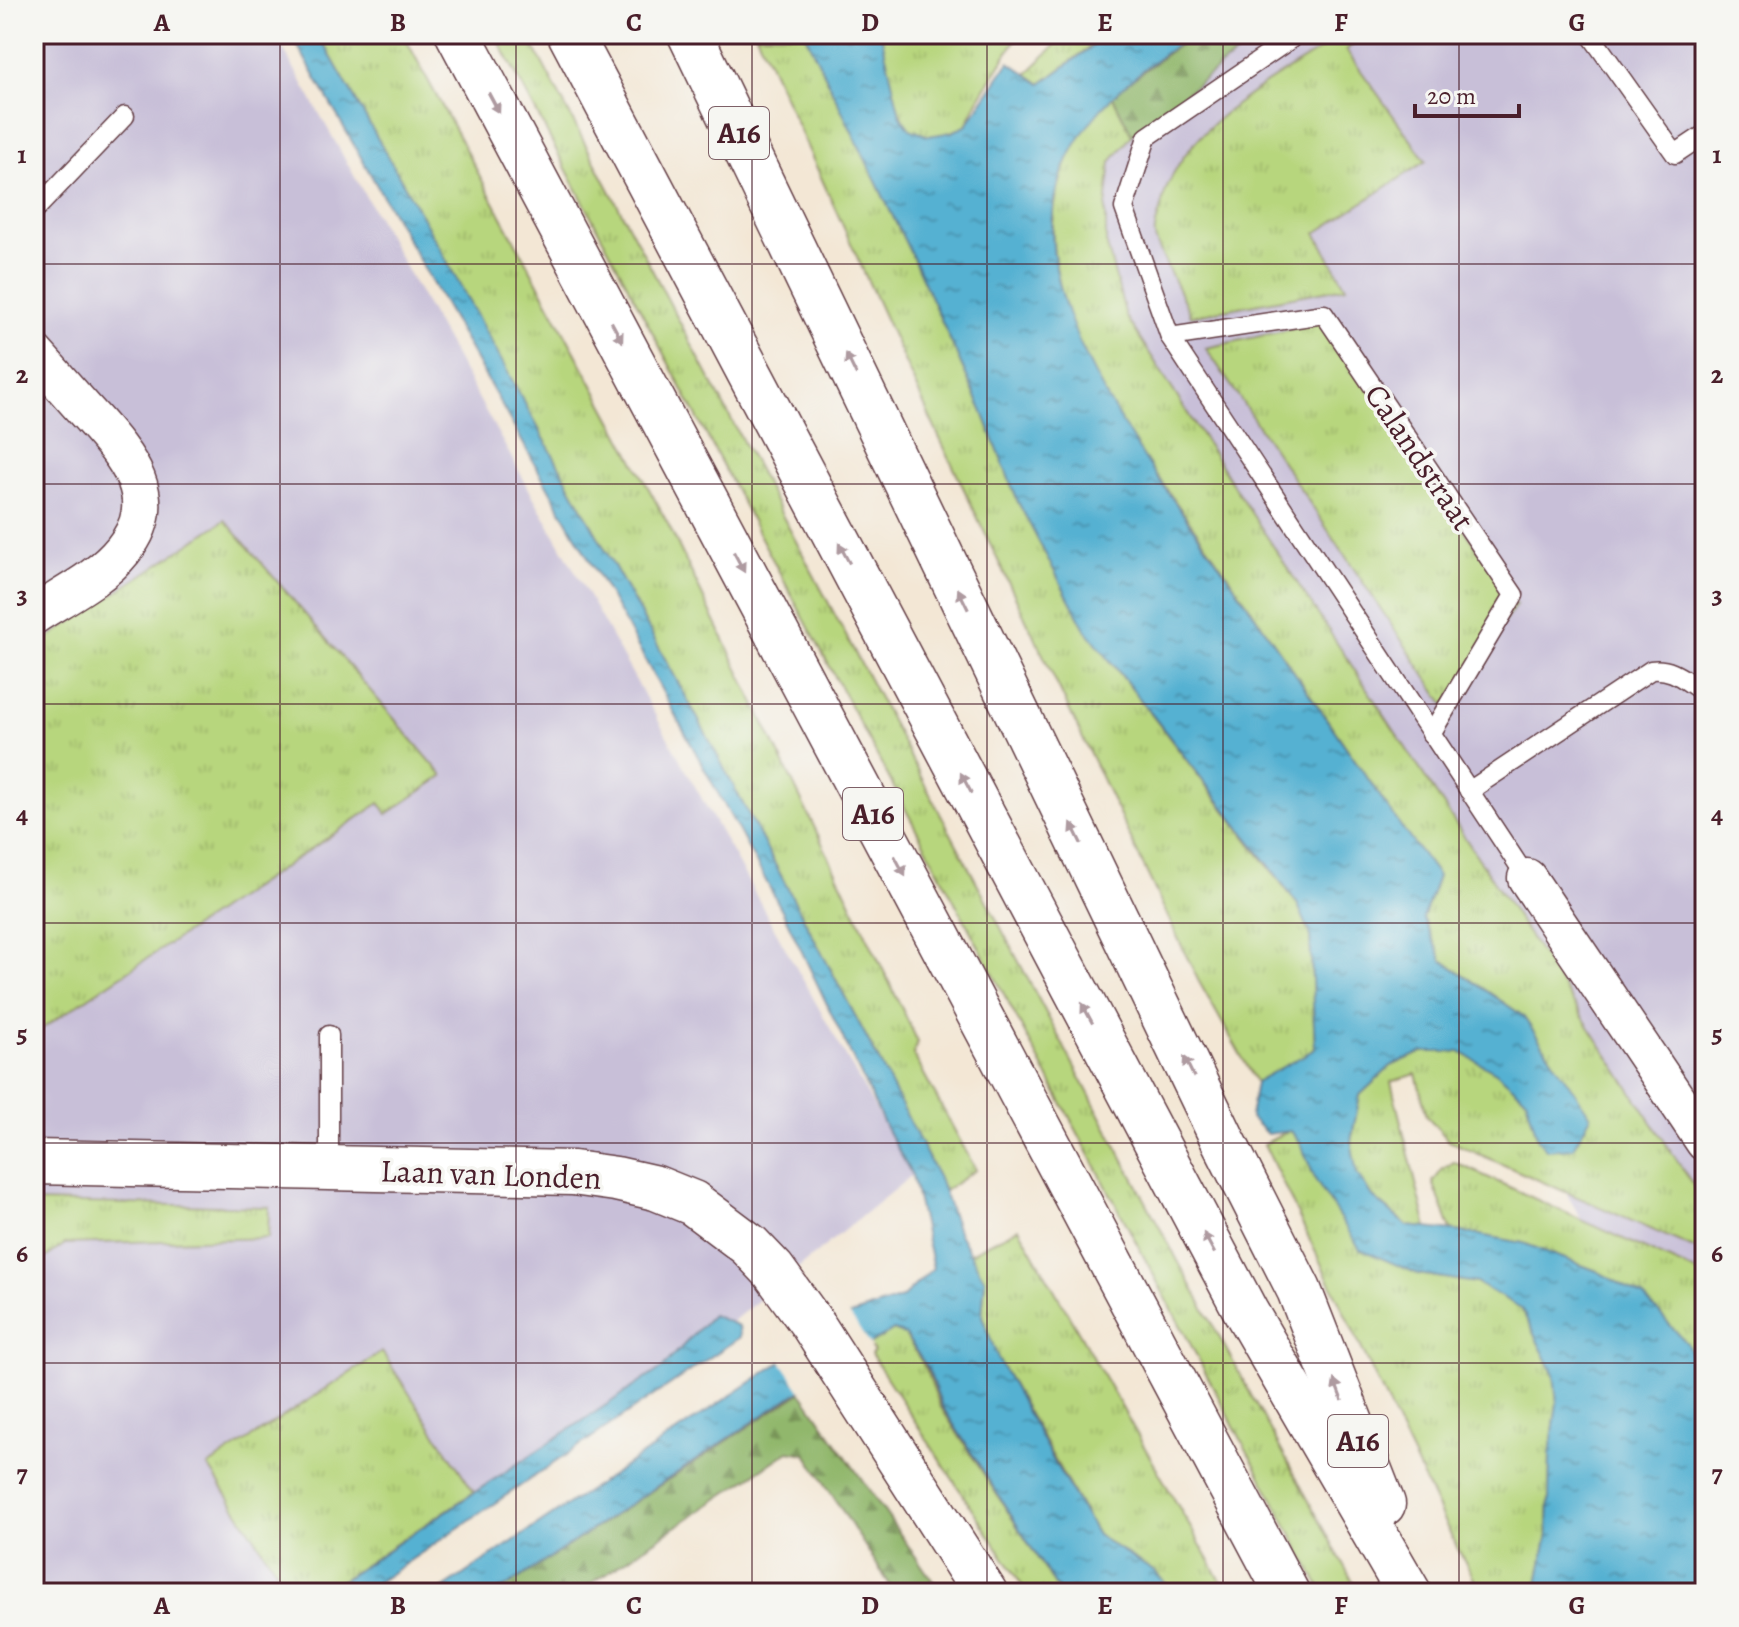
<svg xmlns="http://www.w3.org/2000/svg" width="1739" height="1627" viewBox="0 0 1739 1627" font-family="Alegreya,serif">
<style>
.industrial{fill:#c8bfd8}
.grass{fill:url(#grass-tufts);stroke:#807a54;stroke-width:2}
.forest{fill:url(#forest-firs);stroke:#6e6b4c;stroke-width:2}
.water{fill:url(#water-ripples);stroke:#4f687e;stroke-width:2}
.pier{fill:#f3e7d5}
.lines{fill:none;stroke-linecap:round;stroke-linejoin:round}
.service-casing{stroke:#633d44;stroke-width:21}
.minor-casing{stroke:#633d44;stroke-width:41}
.tertiary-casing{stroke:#633d44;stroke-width:47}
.motorway-casing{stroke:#633d44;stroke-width:47}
.service{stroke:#fff;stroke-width:18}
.minor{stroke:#fff;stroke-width:38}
.tertiary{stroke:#fff;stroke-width:44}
.motorway{stroke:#fff;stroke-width:44}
.oneway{fill:#ae9aa0}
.grid{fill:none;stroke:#4a1f2b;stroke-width:2;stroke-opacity:0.55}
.labels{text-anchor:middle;stroke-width:7;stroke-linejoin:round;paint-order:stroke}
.shield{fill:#f6f6f2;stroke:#7e6067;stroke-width:2}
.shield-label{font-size:30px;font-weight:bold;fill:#4a1f2b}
.street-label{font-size:32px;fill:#4a1f2b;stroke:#f6f6f2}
.neatline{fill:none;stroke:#4a1f2b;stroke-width:3}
.grid-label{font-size:26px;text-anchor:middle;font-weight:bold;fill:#4a1f2b}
</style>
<defs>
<pattern id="grass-tufts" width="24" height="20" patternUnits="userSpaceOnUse" patternTransform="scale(2)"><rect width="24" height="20" fill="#b7d67d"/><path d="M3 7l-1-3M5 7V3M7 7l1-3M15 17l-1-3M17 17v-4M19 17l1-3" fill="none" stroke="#9fb76c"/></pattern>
<pattern id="forest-firs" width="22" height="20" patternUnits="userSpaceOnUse" patternTransform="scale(2)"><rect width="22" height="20" fill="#91b76c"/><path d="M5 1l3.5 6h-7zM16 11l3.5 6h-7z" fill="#789459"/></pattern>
<pattern id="water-ripples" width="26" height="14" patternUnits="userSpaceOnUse" patternTransform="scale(2)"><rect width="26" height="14" fill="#54b1d2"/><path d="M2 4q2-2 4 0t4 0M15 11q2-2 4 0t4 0" fill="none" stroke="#488fab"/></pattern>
</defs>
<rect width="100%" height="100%" fill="#f6f6f2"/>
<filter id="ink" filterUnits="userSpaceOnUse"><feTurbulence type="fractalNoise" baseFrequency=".0125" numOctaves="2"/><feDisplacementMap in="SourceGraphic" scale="16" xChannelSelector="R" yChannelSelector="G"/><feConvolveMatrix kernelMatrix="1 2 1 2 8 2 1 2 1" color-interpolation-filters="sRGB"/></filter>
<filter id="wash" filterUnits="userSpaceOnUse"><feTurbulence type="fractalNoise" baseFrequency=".006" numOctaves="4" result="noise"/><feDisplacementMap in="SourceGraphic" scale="32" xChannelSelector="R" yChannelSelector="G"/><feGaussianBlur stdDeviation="1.8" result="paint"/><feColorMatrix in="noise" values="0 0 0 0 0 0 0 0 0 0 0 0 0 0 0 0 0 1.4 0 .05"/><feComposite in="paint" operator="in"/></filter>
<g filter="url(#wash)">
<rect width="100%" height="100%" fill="#f3e7d5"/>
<g class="industrial">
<polygon points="34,34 275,34 912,1175 712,1338 333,1593 34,1593"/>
<polygon points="1153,34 1705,34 1705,1593 1643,1324 1063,336 1036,117"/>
</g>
<g class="grass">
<polygon points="318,34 403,34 668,524 918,1042 913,1054 976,1170 944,1191 878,1059 697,717 423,218"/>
<polygon points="495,34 527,34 1160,1228 1359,1593 1323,1593 735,489"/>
<polygon points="756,34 805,34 913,258 982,410 1018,502 1084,627 1298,905 1310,933 1315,1049 1256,1082 1198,980 932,422"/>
<path d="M881 34H1019L978 100 966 126C950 133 928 141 911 130 895 119 886 55 881 34Z"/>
<polygon points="1066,34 1089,34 1095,43 1041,84 1027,74"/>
<path d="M1345 34H1366L1346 50 1426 161 1316 233 1346 287 1191 316C1182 295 1160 257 1155 237 1153 228 1159 216 1161 207 1179 123 1280 77 1345 34Z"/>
<path d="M1112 95 1132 135 1111 162 1106 207V242L1126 316 1235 488 1705 1203V1253L1449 1141 1427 1116 1416 1074 1391 1082 1427 1228 1408 1226 1372 1196 1356 1174 1351 1141 1360 1095 1391 1066 1422 1052H1460L1496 1072 1526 1098 1538 1140 1523 1016 1442 960 1423 918 1438 876 1402 828C1340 738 1277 648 1215 557 1153 468 1071 371 1055 261 1048 215 1059 165 1085 127 1092 116 1103 105 1112 95Z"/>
<polygon points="1323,322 1516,605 1445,705 1206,348"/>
<polygon points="225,520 443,776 387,814 380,803 34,1034 34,647"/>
<polygon points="1290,1130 1300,1141 1316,1181 1418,1274 1476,1283 1521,1308 1554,1374 1557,1403 1550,1454 1548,1534 1536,1593 1482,1593 1452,1538 1264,1144"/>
<polygon points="1454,1162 1705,1276 1705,1380 1697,1370 1683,1339 1597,1271 1523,1243 1451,1230 1433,1182 1443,1169"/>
<polygon points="34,1202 269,1207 268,1238 65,1244 34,1266"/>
<polygon points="1019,1228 1228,1593 1174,1593 1155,1572 1097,1535 999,1361 982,1316 985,1280 969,1254"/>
<polygon points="894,1330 905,1335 926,1369 940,1406 1060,1593 1027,1593 871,1354 874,1351 869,1345"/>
<polygon points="382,1352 474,1492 322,1593 291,1593 208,1466"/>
</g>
<g class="forest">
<polygon points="1193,34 1262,34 1132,135 1112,95"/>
<polygon points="801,1392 941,1593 895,1593 806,1454 789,1451 577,1593 497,1593"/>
</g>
<g class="water">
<polygon points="291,34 318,34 423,218 697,717 878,1059 940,1181 959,1234 985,1280 982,1316 999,1361 1056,1465 1097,1535 1155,1572 1174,1593 1060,1593 942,1406 928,1369 906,1336 894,1330 870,1344 497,1593 436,1593 851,1315 902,1298 933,1268 912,1175 886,1128 783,912 620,614"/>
<path d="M805 34H881L900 115 910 129 929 136 952 132 966 126 1009 62 1041 84 1109 34H1193C1128 77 1061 130 1053 214 1041 337 1169 491 1236 588 1291 668 1347 748 1402 828L1438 876 1423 918 1442 960 1523 1016 1591 1116 1573 1148 1547 1150 1538 1140 1526 1098 1496 1072 1460 1052H1422L1391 1066 1360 1095 1351 1141 1357 1174 1372 1196 1407 1226 1463 1232 1523 1243 1597 1271 1644 1297 1687 1343 1697 1370 1705 1428V1593H1536L1548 1534 1550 1454 1557 1403 1554 1374 1521 1308 1476 1283 1418 1274 1360 1249 1316 1181 1300 1142 1291 1131 1267 1134 1250 1117 1256 1082 1315 1049 1310 933 1298 905 1269 865 1084 627 1018 502 982 410 913 258Z"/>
<polygon points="712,1315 739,1326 740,1337 362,1593 323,1593 662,1368"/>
</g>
<polygon class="pier" points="848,1313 872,1347 804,1395 780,1360"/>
</g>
<g filter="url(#ink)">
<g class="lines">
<defs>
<g id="service">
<polyline points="1298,34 1147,137 1124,208 1170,337 1527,878"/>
<polyline points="1590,34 1675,154 1705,134"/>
<polyline points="34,211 125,116"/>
<polyline points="1170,337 1324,314 1514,595 1431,734"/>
<path d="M1469 791 1651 670C1674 667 1686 682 1705 693"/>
<polyline points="329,1035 329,1168"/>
</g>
<g id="minor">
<path d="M34 353C53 374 72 396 91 417 126 456 165 499 123 550 101 578 63 596 34 615"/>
<polyline points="1527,878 1705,1142"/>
</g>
<polyline id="tertiary" points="34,1162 573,1173 616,1179 656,1188 693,1203 749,1245 773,1270 813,1325 985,1593"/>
<g id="motorway">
<polyline points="458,34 1287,1593"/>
<polyline points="570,34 1246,1312 1409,1593"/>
<polyline points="690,34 1222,1138 1299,1290 1383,1504"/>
</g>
</defs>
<use href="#service" class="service-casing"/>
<use href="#minor" class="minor-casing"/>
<use href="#tertiary" class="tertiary-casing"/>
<use href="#motorway" class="motorway-casing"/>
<use href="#service" class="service"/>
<use href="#minor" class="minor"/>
<use href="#tertiary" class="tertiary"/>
<use href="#motorway" class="motorway"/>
</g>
<defs><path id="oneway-solid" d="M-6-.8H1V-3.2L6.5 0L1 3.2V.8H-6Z" transform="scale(2)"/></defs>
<g class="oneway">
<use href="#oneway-solid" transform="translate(494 103) rotate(62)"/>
<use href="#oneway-solid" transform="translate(617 332) rotate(62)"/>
<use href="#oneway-solid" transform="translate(851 364) rotate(-116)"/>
<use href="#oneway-solid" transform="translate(844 553) rotate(-118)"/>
<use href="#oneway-solid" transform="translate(739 562) rotate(62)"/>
<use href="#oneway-solid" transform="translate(963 599) rotate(-116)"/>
<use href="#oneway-solid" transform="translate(966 783) rotate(-118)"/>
<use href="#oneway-solid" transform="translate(1076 833) rotate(-116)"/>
<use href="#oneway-solid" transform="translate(900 866) rotate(62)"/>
<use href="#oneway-solid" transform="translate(1087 1013) rotate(-118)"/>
<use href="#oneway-solid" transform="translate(1189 1067) rotate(-116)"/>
<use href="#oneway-solid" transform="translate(1209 1243) rotate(-118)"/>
<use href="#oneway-solid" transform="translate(1338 1390) rotate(-111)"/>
</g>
</g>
<path class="grid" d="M280 34V1593M516 34V1593M752 34V1593M987 34V1593M1223 34V1593M1459 34V1593M34 264H1705M34 484H1705M34 704H1705M34 923H1705M34 1143H1705M34 1363H1705"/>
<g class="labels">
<g class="shield">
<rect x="709" y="107" width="60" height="52" rx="6"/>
<rect x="843" y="788" width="60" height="52" rx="6"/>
<rect x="1328" y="1415" width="60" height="52" rx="6"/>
</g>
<g class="shield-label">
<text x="739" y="143">A16</text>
<text x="873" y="824">A16</text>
<text x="1358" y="1451">A16</text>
</g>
<g class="street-label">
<text transform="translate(1420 457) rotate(56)" y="11">Calandstraat</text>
<text transform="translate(491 1174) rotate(2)" y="11">Laan van Londen</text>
</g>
</g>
<rect width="1739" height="1627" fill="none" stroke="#f6f6f2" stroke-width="88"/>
<path d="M1415 104v12h104v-12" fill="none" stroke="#4a1f2b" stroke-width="4"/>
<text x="1427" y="104" font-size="24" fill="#4a1f2b" stroke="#f6f6f2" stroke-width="6" paint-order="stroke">20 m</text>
<rect x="44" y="44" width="1651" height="1539" class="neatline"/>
<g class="grid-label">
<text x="162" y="31">A</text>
<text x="398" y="31">B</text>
<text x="634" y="31">C</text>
<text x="870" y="31">D</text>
<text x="1105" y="31">E</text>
<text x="1341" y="31">F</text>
<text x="1577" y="31">G</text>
<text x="22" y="163">1</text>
<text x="1717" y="163">1</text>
<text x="22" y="383">2</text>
<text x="1717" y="383">2</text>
<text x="22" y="603">3</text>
<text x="1717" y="603">3</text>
<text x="22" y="823">4</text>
<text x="1717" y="823">4</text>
<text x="22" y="1042">5</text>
<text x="1717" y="1042">5</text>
<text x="22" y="1262">6</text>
<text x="1717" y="1262">6</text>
<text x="22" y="1482">7</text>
<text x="1717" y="1482">7</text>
<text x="162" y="1614">A</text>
<text x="398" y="1614">B</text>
<text x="634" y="1614">C</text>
<text x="870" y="1614">D</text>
<text x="1105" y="1614">E</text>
<text x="1341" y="1614">F</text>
<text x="1577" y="1614">G</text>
</g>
</svg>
